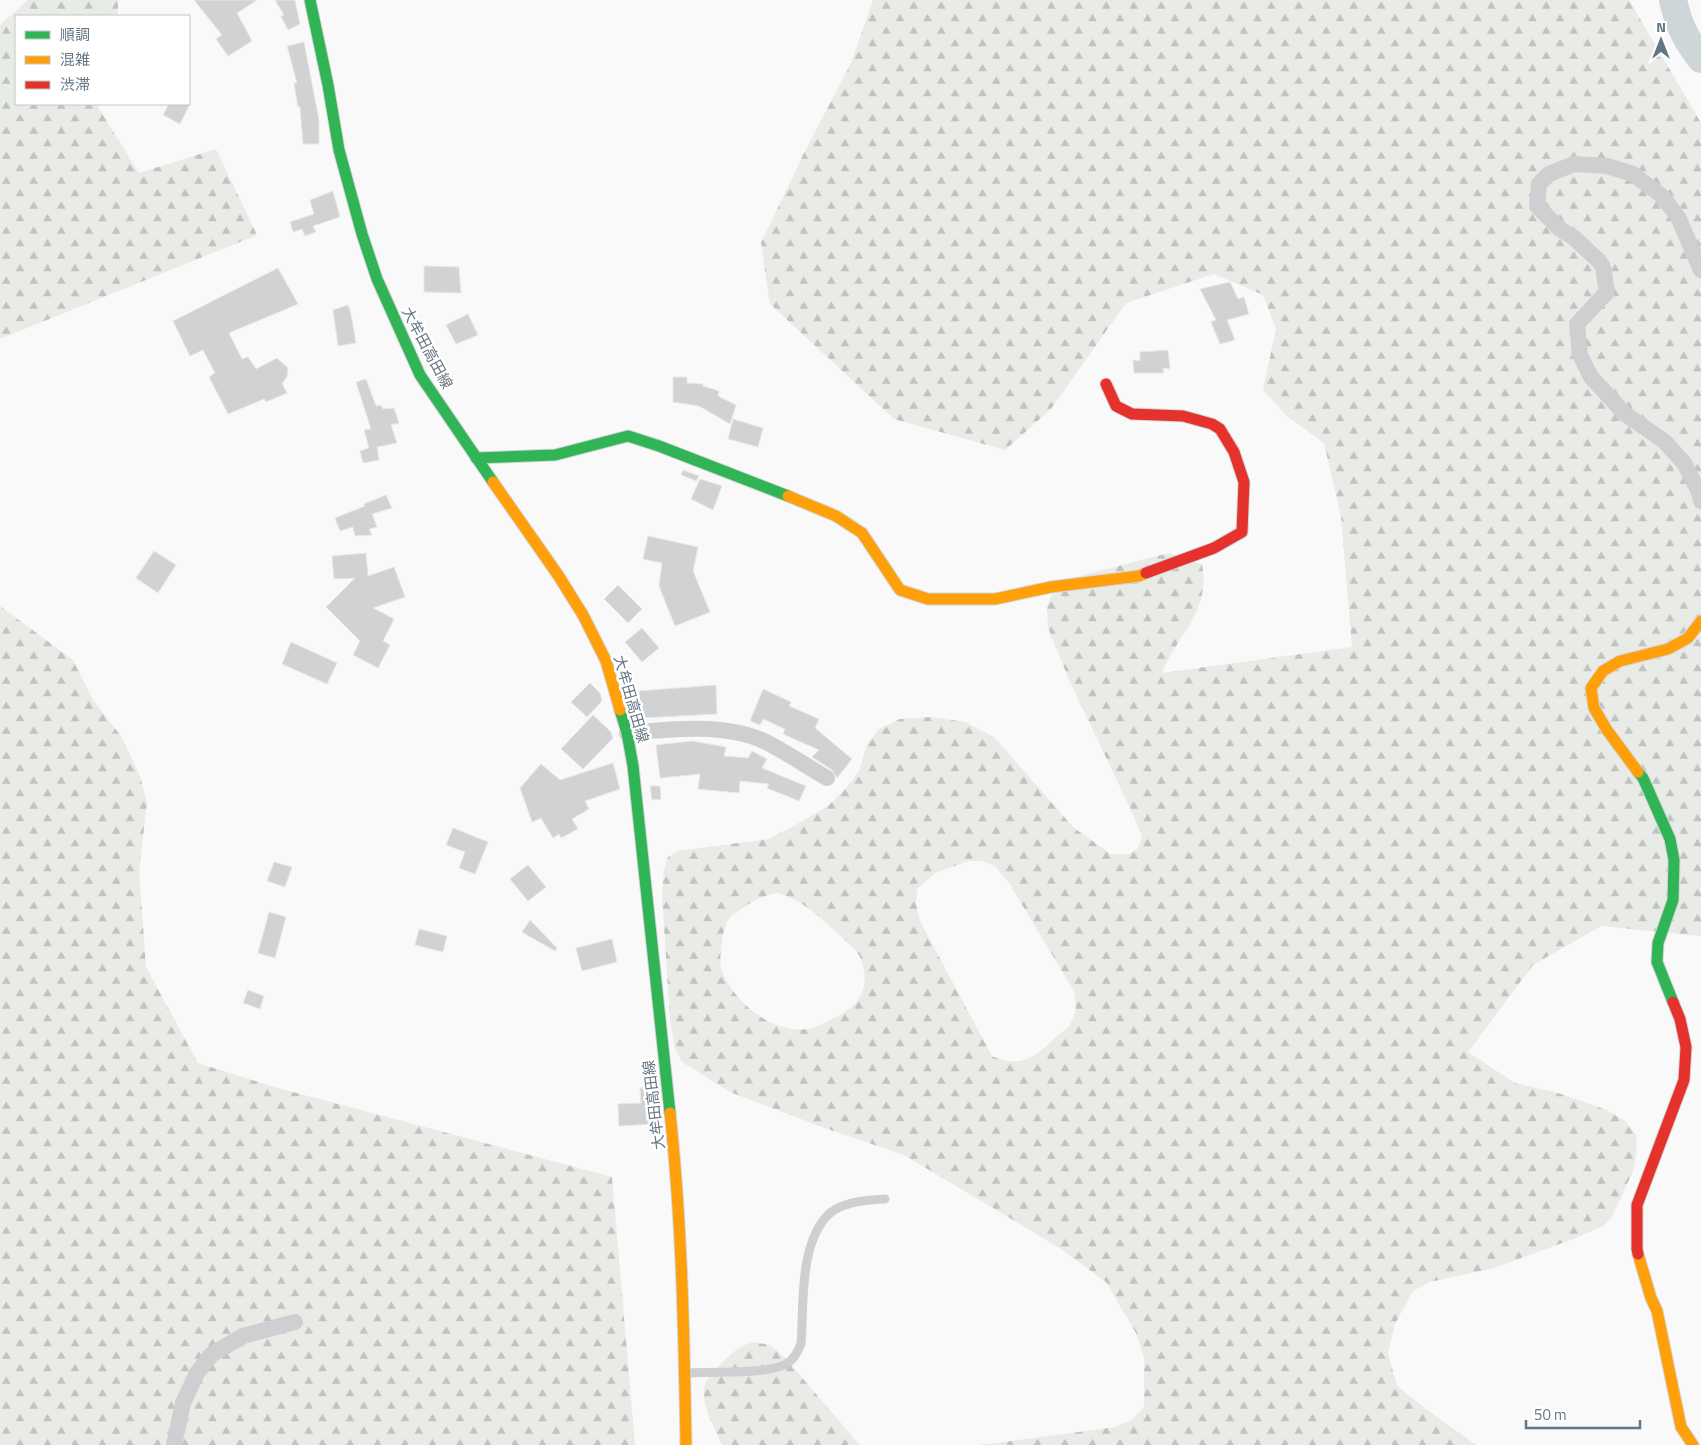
<svg xmlns="http://www.w3.org/2000/svg" width="1701" height="1445" viewBox="0 0 1701 1445" font-family="'Titillium Web','Noto Sans JP',sans-serif">
<style>
.forest{fill:url(#forest-firs);fill-rule:evenodd}
.lines{fill:none;stroke-linecap:round;stroke-linejoin:round}
.river{stroke:#ced6d9;stroke-width:28}
.building{fill:#d0d2d3;stroke:#e8e8e8}
.fast-casing{stroke:#d5d6d7;stroke-width:13}
.slow-casing{stroke:#d5d6d7;stroke-width:13}
.jam-casing{stroke:#d5d6d7;stroke-width:13}
.lane{stroke:#cecfd0;stroke-width:9}
.street{stroke:#cecfd0;stroke-width:16}
.fast{stroke:#30b455;stroke-width:11}
.slow{stroke:#ff9f0a;stroke-width:11}
.jam{stroke:#e5322d;stroke-width:11}
.labels{text-anchor:middle;stroke-width:5;stroke-linejoin:round;paint-order:stroke}
.street-label{font-size:15px;fill:#657683;stroke:#fff}
</style>
<defs>
<pattern id="forest-firs" width="22" height="20" patternUnits="userSpaceOnUse" patternTransform="scale(1.25)"><rect width="22" height="20" fill="#e8ebe6"/><path d="M5 1l3.5 6h-7zM16 11l3.5 6h-7z" fill="#c0c3c0"/></pattern>
</defs>
<rect width="100%" height="100%" fill="#f9f9f9"/>
<g class="forest">
<polygon points="28,0 118,0 118,16 16,16 16,104 99,104 98,107 139,173 216,149 257,235 0,339 0,25"/>
<path d="M873 0H1629L1701 123V936L1601 926 1533 965 1468 1052 1515 1083 1558 1093 1607 1110 1625 1121 1636 1135 1637 1148 1633 1171 1613 1215 1605 1225 1576 1238 1494 1268 1430 1282 1413 1291 1395 1324 1388 1353 1397 1386 1426 1409 1476 1445H981L1116 1427 1133 1419 1144 1407V1358L1136 1333 1106 1282 1058 1247 904 1155 822 1127 730 1092 682 1062 675 1049 670 1020 662 895 664 870 668 857 678 851 768 839 792 827 828 806 848 786 859 771 867 744 879 729 900 719 930 717 965 722 994 737 1074 828 1111 854H1129L1138 848 1142 837 1131 810 1070 682 1048 628 1047 607 1051 596 1064 580 1169 553 1202 564C1211 613 1177 634 1162 673L1352 647 1341 516 1324 443 1287 416 1263 390 1276 329 1263 295 1214 274 1126 303 1051 409 1005 450 894 419 770 304 761 243 802 157 851 63ZM969 861H982L995 866 1009 883 1074 991C1076 1001 1077 1011 1072 1021 1069 1028 1060 1033 1055 1038 1035 1057 1021 1069 992 1056L920 921 916 904 917 889 935 873ZM778 893C805 901 826 922 846 941 850 945 856 950 859 955 865 966 867 984 861 995 854 1010 835 1017 822 1024 784 1044 735 1006 722 971 719 962 721 950 722 941 723 933 726 921 731 916 735 913 740 910 744 907 755 900 765 895 778 893Z"/>
<polygon points="0,606 73,660 93,700 121,736 140,776 147,803 139,871 146,967 198,1063 278,1088 612,1177 635,1445 0,1445"/>
<path d="M754 1342 770 1345 785 1358 860 1445H722C715 1428 696 1397 707 1380 711 1374 716 1370 720 1365 730 1354 740 1345 754 1342Z"/>
</g>
<g class="lines">
<path class="river" d="M1673 0C1679 26 1685 38 1701 59"/>
</g>
<g class="building">
<polygon points="194,0 257,0 237,13 252,41 228,56 216,39 222,35"/>
<polygon points="275,0 295,0 300,24 288,30 281,16 284,15"/>
<polygon points="304,42 319,120 319,144 303,144 300,107 298,107 294,83 297,83 287,46"/>
<polygon points="169,104 190,104 180,124 163,115"/>
<polygon points="333,191 340,217 313,226 316,232 305,236 302,229 293,232 290,222 314,214 310,200"/>
<polygon points="424,266 459,267 461,293 424,292"/>
<polygon points="278,268 298,304 229,333 242,359 248,357 256,369 277,358 288,368 287,377 282,383 287,393 266,402 264,399 228,414 209,377 215,373 203,350 190,356 173,321"/>
<polygon points="1230,282 1238,299 1244,297 1249,314 1227,320 1235,340 1220,344 1211,322 1216,320 1200,289"/>
<polygon points="348,305 351,314 356,343 338,346 333,310"/>
<polygon points="468,314 478,335 456,344 446,325"/>
<polygon points="1168,350 1170,369 1163,368 1164,373 1134,373 1133,360 1140,361 1140,352"/>
<polygon points="673,377 687,377 687,383 703,384 703,386 719,391 718,396 736,405 730,424 699,406 673,402"/>
<polygon points="366,379 376,406 381,405 383,409 394,408 399,423 391,425 397,443 377,447 379,460 363,463 360,451 369,448 364,430 371,429 356,382"/>
<polygon points="733,419 763,428 758,447 728,439"/>
<polygon points="683,470 699,476 696,481 681,475"/>
<polygon points="700,479 722,486 713,510 691,499"/>
<polygon points="386,495 392,508 372,514 377,527 369,529 372,535 355,536 353,527 340,531 335,518 365,506 364,504"/>
<polygon points="648,536 698,547 693,571 710,612 675,626 659,586 662,563 643,559"/>
<polygon points="154,551 176,565 158,593 136,578"/>
<polygon points="366,553 368,576 394,567 405,597 373,608 394,619 383,641 390,645 378,668 353,655 360,641 326,607 355,578 334,579 332,556"/>
<polygon points="618,585 642,609 628,623 604,599"/>
<polygon points="642,628 659,648 642,662 625,642"/>
<polygon points="291,642 337,663 327,684 282,664"/>
<polygon points="590,683 600,693 602,701 587,717 571,702"/>
<polygon points="716,685 717,714 641,718 639,691"/>
<polygon points="763,689 791,702 789,706 819,719 815,728 852,759 837,778 832,770 812,757 819,750 783,734 785,729 763,719 760,725 750,721"/>
<polygon points="593,715 611,732 613,738 583,769 561,749"/>
<polygon points="692,741 726,747 724,756 748,758 752,751 767,759 762,768 806,786 799,801 767,788 769,784 740,781 739,793 698,789 700,774 660,778 656,745"/>
<polygon points="613,763 620,789 585,801 589,809 572,819 578,829 561,838 559,834 553,838 541,818 532,822 520,788 541,764 560,780"/>
<polygon points="650,786 660,786 661,799 652,800"/>
<polygon points="453,828 488,842 475,874 459,868 465,852 446,845"/>
<polygon points="274,862 292,867 285,887 267,881"/>
<polygon points="528,865 546,887 528,901 510,879"/>
<polygon points="269,912 286,917 275,958 258,953"/>
<polygon points="530,920 557,948 555,951 522,932"/>
<polygon points="419,929 447,936 443,952 415,945"/>
<polygon points="612,939 617,962 582,971 576,948"/>
<polygon points="248,990 264,996 260,1009 243,1003"/>
<polygon points="652,1087 654,1104 651,1104 653,1124 619,1126 618,1104 641,1103 640,1088"/>
</g>
<g class="lines">
<defs>
<g id="fast">
<polyline points="310,0 328,85 339,150 362,234 377,279 420,375 493,482"/>
<polyline points="476,458 555,455 628,436 659,446 788,496"/>
<polyline points="620,710 627,733 633,766 670,1113"/>
<polyline points="1638,772 1643,778 1670,839 1674,860 1673,900 1658,943 1657,962 1673,1002"/>
</g>
<g id="slow">
<polyline points="493,482 558,575 583,615 606,661 620,710"/>
<polyline points="788,496 836,516 862,533 900,590 928,599 995,599 1051,587 1139,576 1146,573"/>
<polyline points="1638,772 1607,730 1594,708 1591,688 1603,671 1620,661 1668,649 1688,638 1701,621"/>
<path d="M670 1113C682 1224 684 1334 686 1445"/>
<polyline points="1638,1254 1651,1298 1657,1311 1681,1427 1693,1445"/>
</g>
<g id="jam">
<polyline points="1106,384 1116,406 1132,414 1183,416 1212,424 1220,429 1234,452 1244,482 1242,532 1214,548 1146,573"/>
<polyline points="1638,1254 1637,1249 1637,1205 1684,1080 1686,1047 1680,1019 1673,1002"/>
</g>
</defs>
<use href="#fast" class="fast-casing"/>
<use href="#slow" class="slow-casing"/>
<use href="#jam" class="jam-casing"/>
<path class="lane" d="M687 1373C709 1372 766 1374 784 1365 793 1361 797 1353 801 1344 804 1306 799 1250 825 1218 838 1202 865 1200 885 1199"/>
<g class="street">
<polyline points="1701,270 1678,217 1662,196 1633,174 1607,166 1574,164 1549,174 1539,184 1537,206 1560,229 1573,237 1599,261 1603,267 1607,292 1577,324 1580,355 1591,377 1625,414 1664,441 1684,463 1698,490 1701,501"/>
<path d="M627 733C670 729 724 723 764 741 786 752 806 766 827 778"/>
<polyline points="174,1445 183,1403 197,1373 211,1355 243,1336 295,1322"/>
</g>
<use href="#fast" class="fast"/>
<use href="#slow" class="slow"/>
<use href="#jam" class="jam"/>
</g>
<g class="labels">
<g class="street-label">
<text transform="translate(427 348) rotate(62)" y="5">大牟田高田線</text>
<text transform="translate(631 699) rotate(74)" y="5">大牟田高田線</text>
<text transform="translate(654 1105) rotate(-97)" y="5">大牟田高田線</text>
</g>
</g>
<rect x="15" y="15" width="175" height="90" fill="#ffffff" stroke="#c1c8cd"/>
<rect x="25" y="31" width="25" height="8" fill="#30b455" stroke="#c1c8cd"/>
<text x="60" y="40" font-size="15" fill="#657683">順調</text>
<rect x="25" y="56" width="25" height="8" fill="#ff9f0a" stroke="#c1c8cd"/>
<text x="60" y="65" font-size="15" fill="#657683">混雑</text>
<rect x="25" y="81" width="25" height="8" fill="#e5322d" stroke="#c1c8cd"/>
<text x="60" y="90" font-size="15" fill="#657683">渋滞</text>
<g transform="translate(1661 40)" stroke="#ffffff" stroke-width="4" paint-order="stroke">
<path d="M0-4L9 19L0 12L-9 19Z" fill="#657683"/>
<text y="-8" font-size="14" font-weight="bold" text-anchor="middle" fill="#657683">N</text>
</g>
<path d="M1526 1420v8h114v-8" fill="none" stroke="#657683" stroke-width="2.5"/>
<text x="1534" y="1420" font-size="15" fill="#657683" stroke="#ffffff" stroke-width="4" paint-order="stroke">50 m</text>
</svg>
